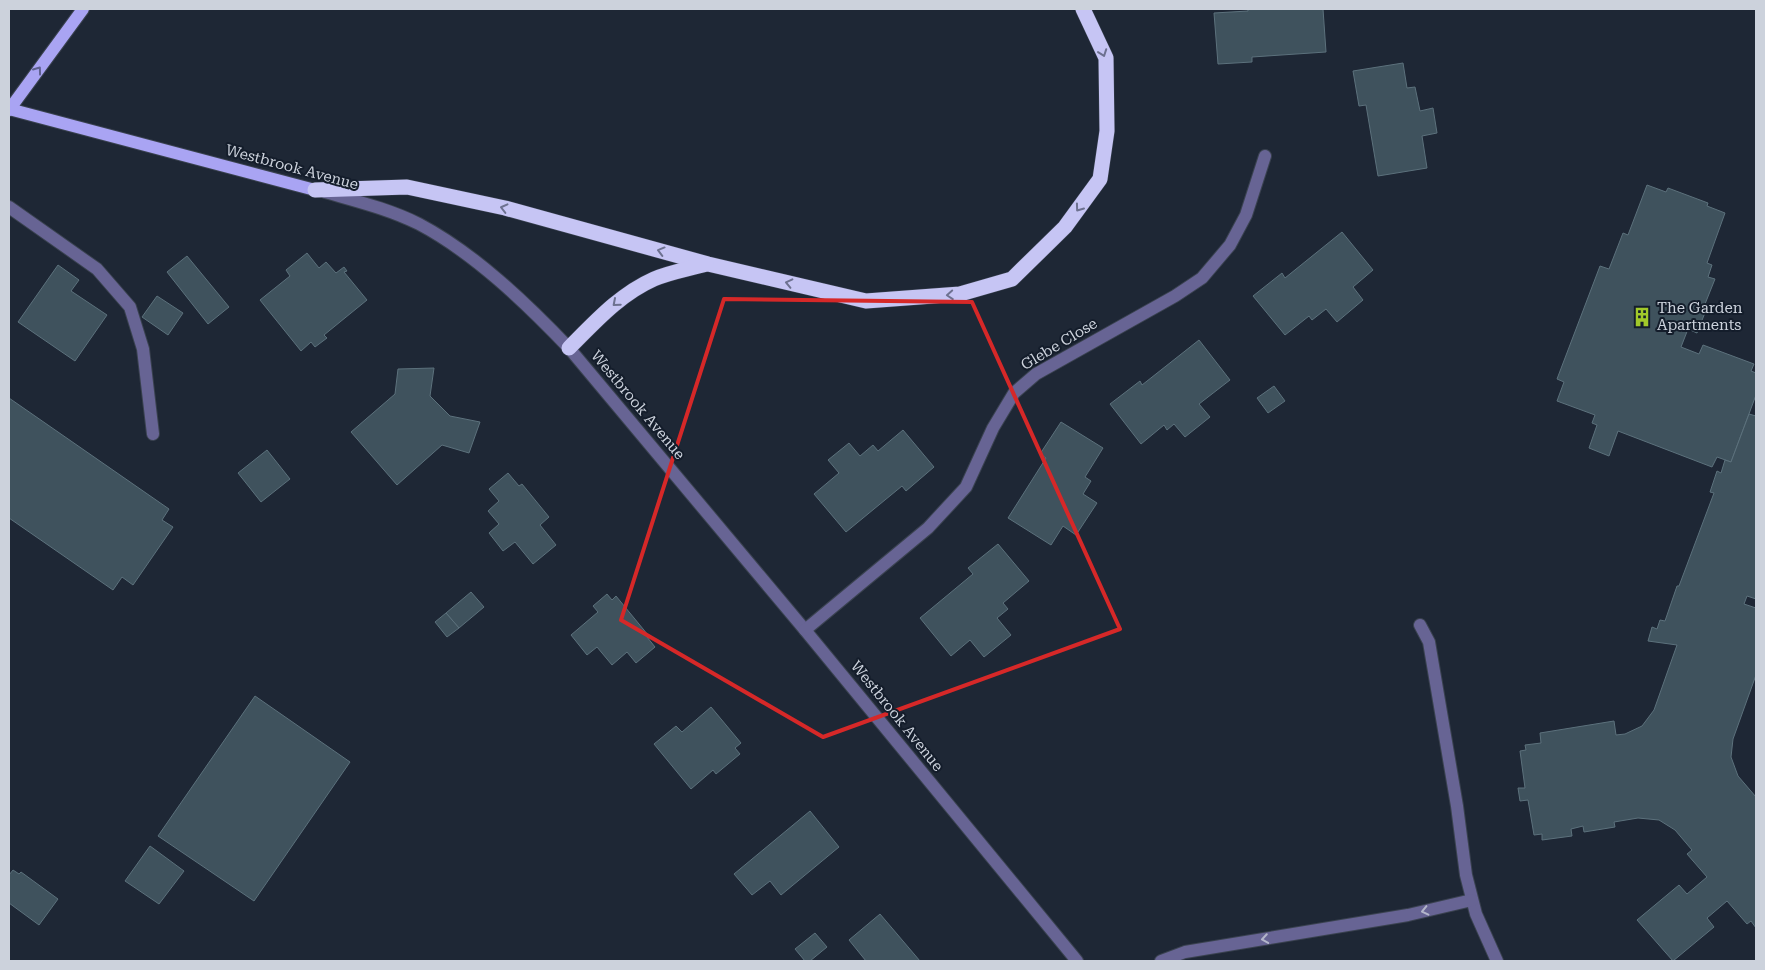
<svg xmlns="http://www.w3.org/2000/svg" width="1765" height="970" viewBox="0 0 1765 970" font-family="'Roboto Serif',serif">
<style>
.building{fill:#3f525d;stroke:#5c717c}
.lines{fill:none;stroke-linecap:round;stroke-linejoin:round}
.minor-casing{stroke:#3a4250;stroke-width:14}
.major-casing{stroke:#3a4250;stroke-width:14}
.highway-casing{stroke:#3a4250;stroke-width:16}
.minor{stroke:#676494;stroke-width:12}
.major{stroke:#a9a4f3;stroke-width:12}
.highway{stroke:#c6c5f4;stroke-width:15}
.oneway{stroke:#6d7190}
.oneway2{stroke:#5e608f}
.oneway3{stroke:#b3b6ca}
.marked{fill:none;stroke:#d62828;stroke-width:4;stroke-linejoin:round}
.labels{text-anchor:middle;stroke-width:4;stroke-linejoin:round;paint-order:stroke}
.street-label{font-size:15px;fill:#ccd2dc;stroke:#141d2b}
.poi-label{font-size:15px;fill:#ccd2dc;stroke:#141d2b;text-anchor:start}
</style>
<rect width="100%" height="100%" fill="#1e2735"/>
<g class="building">
<polygon points="1248,9 1323,9 1326,52 1252,57 1252,62 1218,64 1214,13 1248,11"/>
<polygon points="1403,63 1407,88 1415,87 1420,111 1433,108 1437,133 1422,136 1427,168 1378,176 1366,105 1359,106 1353,71"/>
<polygon points="1647,185 1666,192 1668,188 1708,203 1707,206 1725,213 1707,263 1712,265 1708,277 1715,279 1705,304 1708,305 1697,333 1688,329 1681,347 1699,354 1703,345 1754,364 1751,371 1756,373 1756,395 1731,462 1717,457 1712,467 1618,431 1609,456 1589,448 1597,425 1592,423 1595,415 1557,401 1564,382 1557,379 1600,266 1609,269 1623,233 1628,235"/>
<polygon points="1342,232 1373,270 1353,287 1363,300 1337,322 1326,309 1312,320 1309,316 1285,335 1253,296 1282,273 1285,278"/>
<polygon points="307,253 319,268 326,262 336,273 344,267 347,271 344,272 367,300 324,335 327,338 315,347 311,342 301,351 260,300 290,276 286,270"/>
<polygon points="187,256 229,307 208,324 167,272"/>
<polygon points="58,265 79,280 71,291 107,315 75,361 18,322"/>
<polygon points="157,296 183,313 168,335 142,317"/>
<polygon points="1199,340 1230,380 1199,404 1210,417 1185,437 1174,424 1167,430 1164,425 1141,444 1110,404 1140,381 1142,385"/>
<polygon points="434,368 430,396 450,416 480,422 469,453 442,445 397,485 351,432 395,394 398,369"/>
<polygon points="1274,386 1285,401 1268,413 1257,398"/>
<polygon points="9,398 169,509 162,520 173,527 133,585 122,577 113,590 9,518"/>
<polygon points="1749,414 1756,416 1756,599 1747,596 1744,604 1756,608 1756,675 1733,739 1731,757 1738,776 1756,797 1756,928 1751,921 1747,924 1727,901 1707,918 1714,927 1673,961 1637,920 1679,885 1687,894 1707,877 1687,854 1692,850 1675,830 1659,820 1638,818 1614,822 1615,827 1584,832 1583,826 1571,829 1572,836 1542,840 1542,834 1534,835 1528,800 1520,801 1518,788 1525,788 1520,751 1526,750 1525,745 1541,743 1540,733 1614,721 1616,735 1625,734 1642,726 1654,710 1677,645 1648,641 1652,627 1657,629 1660,620 1665,621 1677,586 1679,586 1714,493 1710,492 1717,471 1721,473 1725,460 1731,462"/>
<polygon points="1061,422 1103,448 1085,477 1091,481 1083,494 1097,503 1076,535 1063,526 1051,545 1008,518 1046,458 1040,454"/>
<polygon points="903,430 934,467 906,491 902,486 846,532 814,494 839,473 828,460 849,443 860,456 873,445 878,451"/>
<polygon points="267,450 290,479 261,502 238,473"/>
<polygon points="508,473 519,486 522,484 549,517 540,525 556,545 533,564 515,542 503,551 489,533 499,524 488,511 499,501 489,489"/>
<polygon points="998,544 1029,581 1003,603 1008,609 997,618 1011,635 984,657 970,640 951,656 920,618 973,574 968,568"/>
<polygon points="471,592 484,607 459,628 446,613"/>
<polygon points="607,594 612,600 616,596 648,635 647,637 655,647 636,663 627,652 612,665 597,647 587,655 571,635 598,612 593,606"/>
<polygon points="446,613 459,628 447,637 435,622"/>
<polygon points="255,696 350,762 254,901 158,836"/>
<polygon points="711,707 741,743 735,748 740,754 716,774 713,770 691,789 654,744 676,726 682,732"/>
<polygon points="810,811 839,847 781,895 770,881 752,895 734,874"/>
<polygon points="150,846 184,871 159,904 125,881"/>
<polygon points="13,870 19,874 21,872 58,899 39,925 9,903 9,875"/>
<polygon points="880,914 920,961 866,961 849,940"/>
<polygon points="815,933 827,947 810,961 805,961 795,949"/>
</g>
<g class="lines">
<defs>
<g id="minor">
<path d="M325 192C356 201 389 209 419 224 474 253 526 303 569 348L805 630 1077 961"/>
<polyline points="9,207 97,269 130,307 143,349 153,434"/>
<polyline points="1420,625 1429,642 1457,806 1466,875 1476,914 1497,961"/>
<polyline points="805,630 928,528 966,487 993,428 1014,393 1036,374 1175,296 1202,278 1230,245 1246,215 1265,156"/>
<polyline points="1161,961 1185,952 1408,915 1472,900"/>
</g>
<g id="major">
<polyline points="9,109 315,190"/>
<polyline points="9,110 83,9"/>
</g>
<g id="highway">
<polyline points="315,190 407,187 505,208 708,264 866,301 960,294 1012,279 1065,227 1100,179 1107,131 1106,58 1083,9"/>
<path d="M569 348C595 322 620 294 654 279 670 272 689 269 706 264"/>
</g>
</defs>
<use href="#minor" class="minor-casing"/>
<use href="#major" class="major-casing"/>
<use href="#highway" class="highway-casing"/>
<use href="#minor" class="minor"/>
<use href="#major" class="major"/>
<use href="#highway" class="highway"/>
</g>
<defs><path id="oneway-chevron" d="M-2-3.5L2.5 0L-2 3.5" fill="none" stroke-width="1.6" stroke-linecap="round" stroke-linejoin="round" transform="scale(1.25)"/></defs>
<g class="oneway">
<use href="#oneway-chevron" transform="translate(1103 53) rotate(70)"/>
<use href="#oneway-chevron" transform="translate(504 208) rotate(-166)"/>
<use href="#oneway-chevron" transform="translate(1079 208) rotate(126)"/>
<use href="#oneway-chevron" transform="translate(661 251) rotate(-165)"/>
<use href="#oneway-chevron" transform="translate(789 283) rotate(-167)"/>
<use href="#oneway-chevron" transform="translate(950 295) rotate(176)"/>
<use href="#oneway-chevron" transform="translate(616 303) rotate(139)"/>
</g>
<use class="oneway2" href="#oneway-chevron" transform="translate(38 70) rotate(-54)"/>
<g class="oneway3">
<use href="#oneway-chevron" transform="translate(1425 911) rotate(167)"/>
<use href="#oneway-chevron" transform="translate(1265 939) rotate(171)"/>
</g>
<path class="marked" d="M724 299 972 302 1120 629 823 737 621 620Z"/>
<defs>
<symbol id="building-bare" viewBox="-9 -9 18 18"><path d="M-4-6H4V6H1V3H-1V6H-4ZM-2.5-4.3h1.7v1.8h-1.7ZM.8-4.3h1.7v1.8H.8ZM-2.5-1h1.7V.8h-1.7ZM.8-1h1.7V.8H.8Z" fill="#a1c92a" stroke="#141d2b" stroke-width="2.5" paint-order="stroke"/></symbol>
</defs>
<g fill-rule="evenodd">
<use href="#building-bare" x="1628" y="303" width="28" height="28"/>
</g>
<g class="labels">
<g class="street-label">
<text transform="translate(292 167) rotate(15)" y="5">Westbrook Avenue</text>
<text transform="translate(1059 344) rotate(-31)" y="5">Glebe Close</text>
<text transform="translate(638 405) rotate(50)" y="5">Westbrook Avenue</text>
<text transform="translate(897 716) rotate(51)" y="5">Westbrook Avenue</text>
</g>
<g class="poi-label">
<text x="1657" y="313">The Garden<tspan x="1657" dy="17">Apartments</tspan></text>
</g>
</g>
<rect width="1765" height="970" fill="none" stroke="#ccd2dc" stroke-width="20"/>
</svg>
